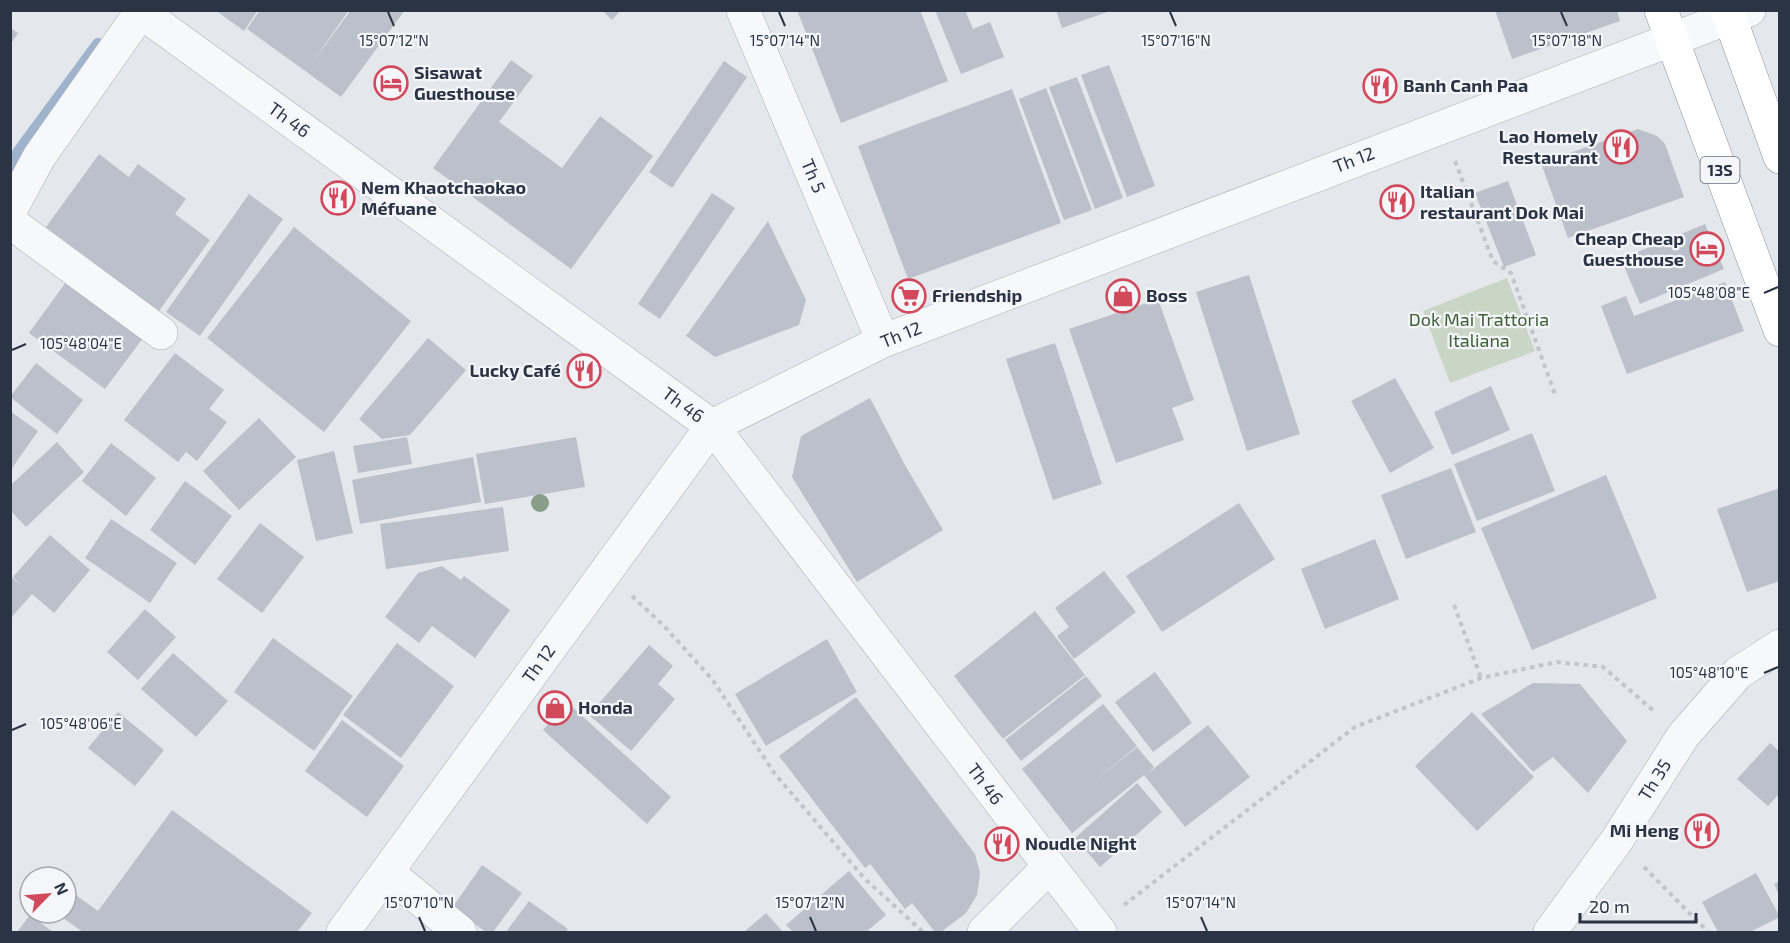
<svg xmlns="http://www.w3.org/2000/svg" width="1790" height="943" viewBox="0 0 1790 943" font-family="'Exo 2',sans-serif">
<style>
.green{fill:#c9d6c5}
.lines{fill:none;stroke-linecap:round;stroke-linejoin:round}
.stream{stroke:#9fb4cc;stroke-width:12}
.building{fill:#bbc0ca}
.minor-casing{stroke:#a9aeb7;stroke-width:34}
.highway-casing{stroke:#8b94a3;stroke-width:34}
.path{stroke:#c2c5cb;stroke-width:4;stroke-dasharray:4.5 4.5;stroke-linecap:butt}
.minor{stroke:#f7f8fa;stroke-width:33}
.highway{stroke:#fff;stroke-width:33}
.tree{fill:#899d89}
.ticks{fill:none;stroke:#2b3445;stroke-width:2}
.labels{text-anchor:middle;stroke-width:4.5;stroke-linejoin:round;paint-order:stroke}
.shield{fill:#f4f6f9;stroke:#676e7b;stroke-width:1.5}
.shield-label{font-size:16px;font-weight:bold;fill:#2b3445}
.poi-label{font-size:18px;font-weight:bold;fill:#2b3445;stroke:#f4f6f9;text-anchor:start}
.street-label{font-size:18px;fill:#2b3445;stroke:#f4f6f9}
.park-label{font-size:18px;fill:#3f6138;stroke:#f4f6f9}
.ticks-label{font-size:15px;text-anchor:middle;fill:#2b3445;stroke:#f4f6f9;stroke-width:4.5;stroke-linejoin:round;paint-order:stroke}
</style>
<rect width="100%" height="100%" fill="#e4e7ec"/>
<polygon class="green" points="1507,278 1535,351 1450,383 1423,311"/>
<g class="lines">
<polyline class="stream" points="10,168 19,151 98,44"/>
</g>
<g class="building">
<polygon points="215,10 258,10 244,31"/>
<polygon points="260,10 349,10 312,63 351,10 405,10 341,97 247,29"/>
<polygon points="602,10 621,10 612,20"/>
<polygon points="797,10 920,10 948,81 841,123"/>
<polygon points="935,10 965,10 973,29 990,22 1004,57 961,74"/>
<polygon points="1056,10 1110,10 1110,11 1062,28"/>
<polygon points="1495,10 1617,10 1620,21 1512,59"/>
<polygon points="10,28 18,33 10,45"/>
<polygon points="511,60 533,76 499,122 562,168 600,116 653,156 571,269 433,168"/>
<polygon points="724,61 747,77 672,188 649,172"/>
<polygon points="1109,65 1155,186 1127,197 1081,75"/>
<polygon points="1077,77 1123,198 1095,209 1049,87"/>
<polygon points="1046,88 1092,210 1064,220 1019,99"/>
<polygon points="1012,89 1061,223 908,279 858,146"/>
<polygon points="1638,129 1657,136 1665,144 1684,197 1568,238 1541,163"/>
<polygon points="99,154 129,177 138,164 186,199 175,214 210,240 159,311 46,227"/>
<polygon points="1508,181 1536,255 1504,267 1475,193"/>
<polygon points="712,193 735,208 660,319 638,304"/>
<polygon points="249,194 283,219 200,336 166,312"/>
<polygon points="768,221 806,300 799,325 715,357 686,336"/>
<polygon points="1705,224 1724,269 1640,304 1621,259"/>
<polygon points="294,227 411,321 324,432 207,338"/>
<polygon points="1249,275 1300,434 1247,451 1196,292"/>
<polygon points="69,278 146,334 105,389 29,333"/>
<polygon points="1725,282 1744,331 1627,374 1601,306 1626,296 1634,316"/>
<polygon points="1158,299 1194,400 1172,408 1184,440 1116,463 1069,329"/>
<polygon points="428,338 466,370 410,435 382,439 359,419"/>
<polygon points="1055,343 1102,484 1053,500 1006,359"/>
<polygon points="175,353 224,390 209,409 227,422 197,461 186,452 178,462 124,420"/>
<polygon points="36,363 83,400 57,434 10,397"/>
<polygon points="1395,378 1434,448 1390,473 1351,401"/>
<polygon points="1491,386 1510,430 1452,455 1434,412"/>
<polygon points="870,398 905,465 943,530 857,582 792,477 801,436"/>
<polygon points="10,411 38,431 10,471"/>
<polygon points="259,418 296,457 239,510 203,471"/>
<polygon points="1532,433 1555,491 1477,521 1454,464"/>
<polygon points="407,437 412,464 358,473 353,446"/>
<polygon points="576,437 585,487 485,504 476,454"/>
<polygon points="57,442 84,472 26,527 10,510 10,486"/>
<polygon points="111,443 156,478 126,516 82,481"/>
<polygon points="334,451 353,533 316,541 297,460"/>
<polygon points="473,457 481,502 360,524 352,480"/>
<polygon points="1451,468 1476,532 1406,559 1381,495"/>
<polygon points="1606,475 1657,598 1532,650 1481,528"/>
<polygon points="185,481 232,516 195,565 150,530"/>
<polygon points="1780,488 1780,581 1747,592 1717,509"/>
<polygon points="1239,503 1275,559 1162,632 1126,576"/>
<polygon points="503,507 509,551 386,569 380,524"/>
<polygon points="111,519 177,563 150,603 85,558"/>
<polygon points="260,523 304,557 262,613 217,579"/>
<polygon points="50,535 90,570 54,613 32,594 10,619 10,576 23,587 13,577"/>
<polygon points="1375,539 1399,599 1325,629 1301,569"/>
<polygon points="442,566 461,580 464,576 510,610 475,658 432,626 419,643 385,617 418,573"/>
<polygon points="1104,571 1136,612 1074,659 1057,636 1069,627 1055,608"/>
<polygon points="145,609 176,637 138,680 107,652"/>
<polygon points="1035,611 1085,675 1003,739 954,676"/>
<polygon points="273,638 353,696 314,751 234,692"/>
<polygon points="827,639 857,692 766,746 735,694"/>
<polygon points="397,643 454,686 401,758 343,715"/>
<polygon points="649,645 673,666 658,684 675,699 631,751 589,715"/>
<polygon points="173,653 228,701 196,737 141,689"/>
<polygon points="1155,672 1192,723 1153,752 1115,702"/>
<polygon points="1086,676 1102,696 1021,761 1005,740"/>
<polygon points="1533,683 1580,684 1627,741 1588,793 1553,757 1533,772 1481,714"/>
<polygon points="856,697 975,854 980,873 977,895 966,913 941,932 935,932 912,903 905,909 870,864 865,868 779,756"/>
<polygon points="568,703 671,797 647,824 543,730"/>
<polygon points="1103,704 1137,746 1091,784 1137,747 1154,767 1147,774 1208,725 1250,777 1185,827 1144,775 1072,833 1022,769"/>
<polygon points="118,712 164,750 135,786 88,748"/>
<polygon points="1472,712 1534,777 1477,831 1415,766"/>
<polygon points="342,720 404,766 367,817 305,771"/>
<polygon points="1770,743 1780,752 1780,793 1768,806 1737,779"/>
<polygon points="1137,783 1162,812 1100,867 1075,838"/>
<polygon points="172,810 312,913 297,932 83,932 56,913 66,913 66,888 98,911"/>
<polygon points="482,865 522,893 493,932 486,932 452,908"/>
<polygon points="849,871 886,915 866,932 793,932 786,925"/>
<polygon points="1756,873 1780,917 1750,932 1718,932 1702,902"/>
<polygon points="1780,881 1780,897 1774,884"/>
<polygon points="529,901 568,929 565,932 506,932"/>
<polygon points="766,913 783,932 744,932"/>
<polygon points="30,915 53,932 17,932"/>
</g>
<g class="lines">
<defs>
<g id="minor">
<polyline points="138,10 712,426 1100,932"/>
<polyline points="743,10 883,341"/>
<polyline points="10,211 39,157 141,12"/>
<polyline points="10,222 161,333"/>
<polyline points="387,872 460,932"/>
<polyline points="343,932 712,426 883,341 1749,10"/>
<polyline points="984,932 1048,868"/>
<polyline points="1550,932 1617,840 1683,736 1738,673 1780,646"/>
</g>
<g id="highway">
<polyline points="1661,10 1780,330"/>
<polyline points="1727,10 1780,157"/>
</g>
</defs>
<use href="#minor" class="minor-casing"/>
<use href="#highway" class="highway-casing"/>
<g class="path">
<polyline points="1455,161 1493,261 1511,273 1556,397"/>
<polyline points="632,596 663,625 712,679 775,774 864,878 923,932"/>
<polyline points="1454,605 1481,678"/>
<polyline points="1644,867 1708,932"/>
<polyline points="1124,905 1355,727 1481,678 1557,662 1603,667 1655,712"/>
</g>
<use href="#minor" class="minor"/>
<use href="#highway" class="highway"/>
</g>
<circle class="tree" cx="540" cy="503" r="9"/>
<path class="ticks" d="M388 12 394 26M779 12 785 26M1170 12 1176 26M1561 12 1567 26M1764 293 1778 287M12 350 26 344M1764 673 1778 667M12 730 26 724M419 917 425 931M810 917 816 931M1201 917 1207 931"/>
<defs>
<symbol id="hotel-ring" viewBox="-11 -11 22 22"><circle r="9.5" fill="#f4f6f9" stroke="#d1495b" stroke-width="1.5"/><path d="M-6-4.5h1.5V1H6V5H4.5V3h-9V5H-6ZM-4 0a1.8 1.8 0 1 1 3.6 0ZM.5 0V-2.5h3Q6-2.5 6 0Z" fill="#d1495b"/></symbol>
<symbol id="restaurant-ring" viewBox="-11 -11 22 22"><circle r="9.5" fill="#f4f6f9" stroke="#d1495b" stroke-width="1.5"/><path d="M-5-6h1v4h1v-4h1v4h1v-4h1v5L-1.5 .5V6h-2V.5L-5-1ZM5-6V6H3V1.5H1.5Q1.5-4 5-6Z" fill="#d1495b"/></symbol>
<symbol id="supermarket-ring" viewBox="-11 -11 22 22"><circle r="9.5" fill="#f4f6f9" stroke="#d1495b" stroke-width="1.5"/><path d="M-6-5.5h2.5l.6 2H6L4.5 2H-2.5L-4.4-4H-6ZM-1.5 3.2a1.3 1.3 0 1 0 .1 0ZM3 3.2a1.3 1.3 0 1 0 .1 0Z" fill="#d1495b"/></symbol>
<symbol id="shop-ring" viewBox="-11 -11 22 22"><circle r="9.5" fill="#f4f6f9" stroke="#d1495b" stroke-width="1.5"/><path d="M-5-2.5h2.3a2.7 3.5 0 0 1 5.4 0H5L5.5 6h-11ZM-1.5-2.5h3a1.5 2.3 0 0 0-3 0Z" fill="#d1495b"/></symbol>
</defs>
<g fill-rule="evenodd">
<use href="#hotel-ring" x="372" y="64" width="38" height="38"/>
<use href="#restaurant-ring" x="1361" y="67" width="38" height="38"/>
<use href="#restaurant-ring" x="1602" y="128" width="38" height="38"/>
<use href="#restaurant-ring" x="319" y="179" width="38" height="38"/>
<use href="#restaurant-ring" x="1378" y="183" width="38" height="38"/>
<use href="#hotel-ring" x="1688" y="230" width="38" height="38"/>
<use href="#supermarket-ring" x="890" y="277" width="38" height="38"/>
<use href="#shop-ring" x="1104" y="277" width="38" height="38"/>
<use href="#restaurant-ring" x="565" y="352" width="38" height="38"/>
<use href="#shop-ring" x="536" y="689" width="38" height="38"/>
<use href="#restaurant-ring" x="1683" y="812" width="38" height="38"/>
<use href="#restaurant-ring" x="983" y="825" width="38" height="38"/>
</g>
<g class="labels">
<rect class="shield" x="1700.5" y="157" width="39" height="26" rx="4.5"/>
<g class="shield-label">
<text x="1720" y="176">13S</text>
</g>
<g class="poi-label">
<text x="414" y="79">Sisawat<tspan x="414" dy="21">Guesthouse</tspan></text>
<text x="1403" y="92">Banh Canh Paa</text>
<text x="1598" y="143" text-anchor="end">Lao Homely<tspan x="1598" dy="21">Restaurant</tspan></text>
<text x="361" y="194">Nem Khaotchaokao<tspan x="361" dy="21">Méfuane</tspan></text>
<text x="1420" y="198">Italian<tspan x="1420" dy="21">restaurant Dok Mai</tspan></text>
<text x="1684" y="245" text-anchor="end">Cheap Cheap<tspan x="1684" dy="21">Guesthouse</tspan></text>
<text x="932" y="302">Friendship</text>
<text x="1146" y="302">Boss</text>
<text x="561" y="377" text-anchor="end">Lucky Café</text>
<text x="578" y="714">Honda</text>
<text x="1679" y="837" text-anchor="end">Mi Heng</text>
<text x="1025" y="850">Noudle Night</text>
</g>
<g class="street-label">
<text transform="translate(289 120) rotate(36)" y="6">Th 46</text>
<text transform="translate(1354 160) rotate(-21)" y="6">Th 12</text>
<text transform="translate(813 176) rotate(67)" y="6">Th 5</text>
<text transform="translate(901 335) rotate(-22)" y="6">Th 12</text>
<text transform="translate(683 405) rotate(36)" y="6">Th 46</text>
<text transform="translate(539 664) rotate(-54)" y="6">Th 12</text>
<text transform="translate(1655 780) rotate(-58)" y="6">Th 35</text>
<text transform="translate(985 784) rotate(53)" y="6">Th 46</text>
</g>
<g class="park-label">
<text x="1479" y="326">Dok Mai Trattoria<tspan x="1479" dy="21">Italiana</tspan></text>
</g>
</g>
<g class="ticks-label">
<text x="394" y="46">15°07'12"N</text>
<text x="785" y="46">15°07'14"N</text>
<text x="1176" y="46">15°07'16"N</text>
<text x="1567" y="46">15°07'18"N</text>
<text x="1709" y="298">105°48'08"E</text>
<text x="81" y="349">105°48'04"E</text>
<text x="1709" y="678">105°48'10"E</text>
<text x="81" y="729">105°48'06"E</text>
<text x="419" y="908">15°07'10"N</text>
<text x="810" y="908">15°07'12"N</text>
<text x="1201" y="908">15°07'14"N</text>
</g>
<rect width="1790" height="943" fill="none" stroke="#2b3445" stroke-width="24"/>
<g transform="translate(48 895) rotate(65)"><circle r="28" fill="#f4f6f9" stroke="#a4a8b1" stroke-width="1.5"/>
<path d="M0-4.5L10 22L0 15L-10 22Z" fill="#d1495b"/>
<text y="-9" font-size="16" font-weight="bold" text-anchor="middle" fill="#2b3445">N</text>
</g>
<path d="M1580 913v9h116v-9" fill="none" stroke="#2b3445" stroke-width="3"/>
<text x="1589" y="913" font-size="18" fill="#2b3445" stroke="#f4f6f9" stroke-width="4.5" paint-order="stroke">20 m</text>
</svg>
